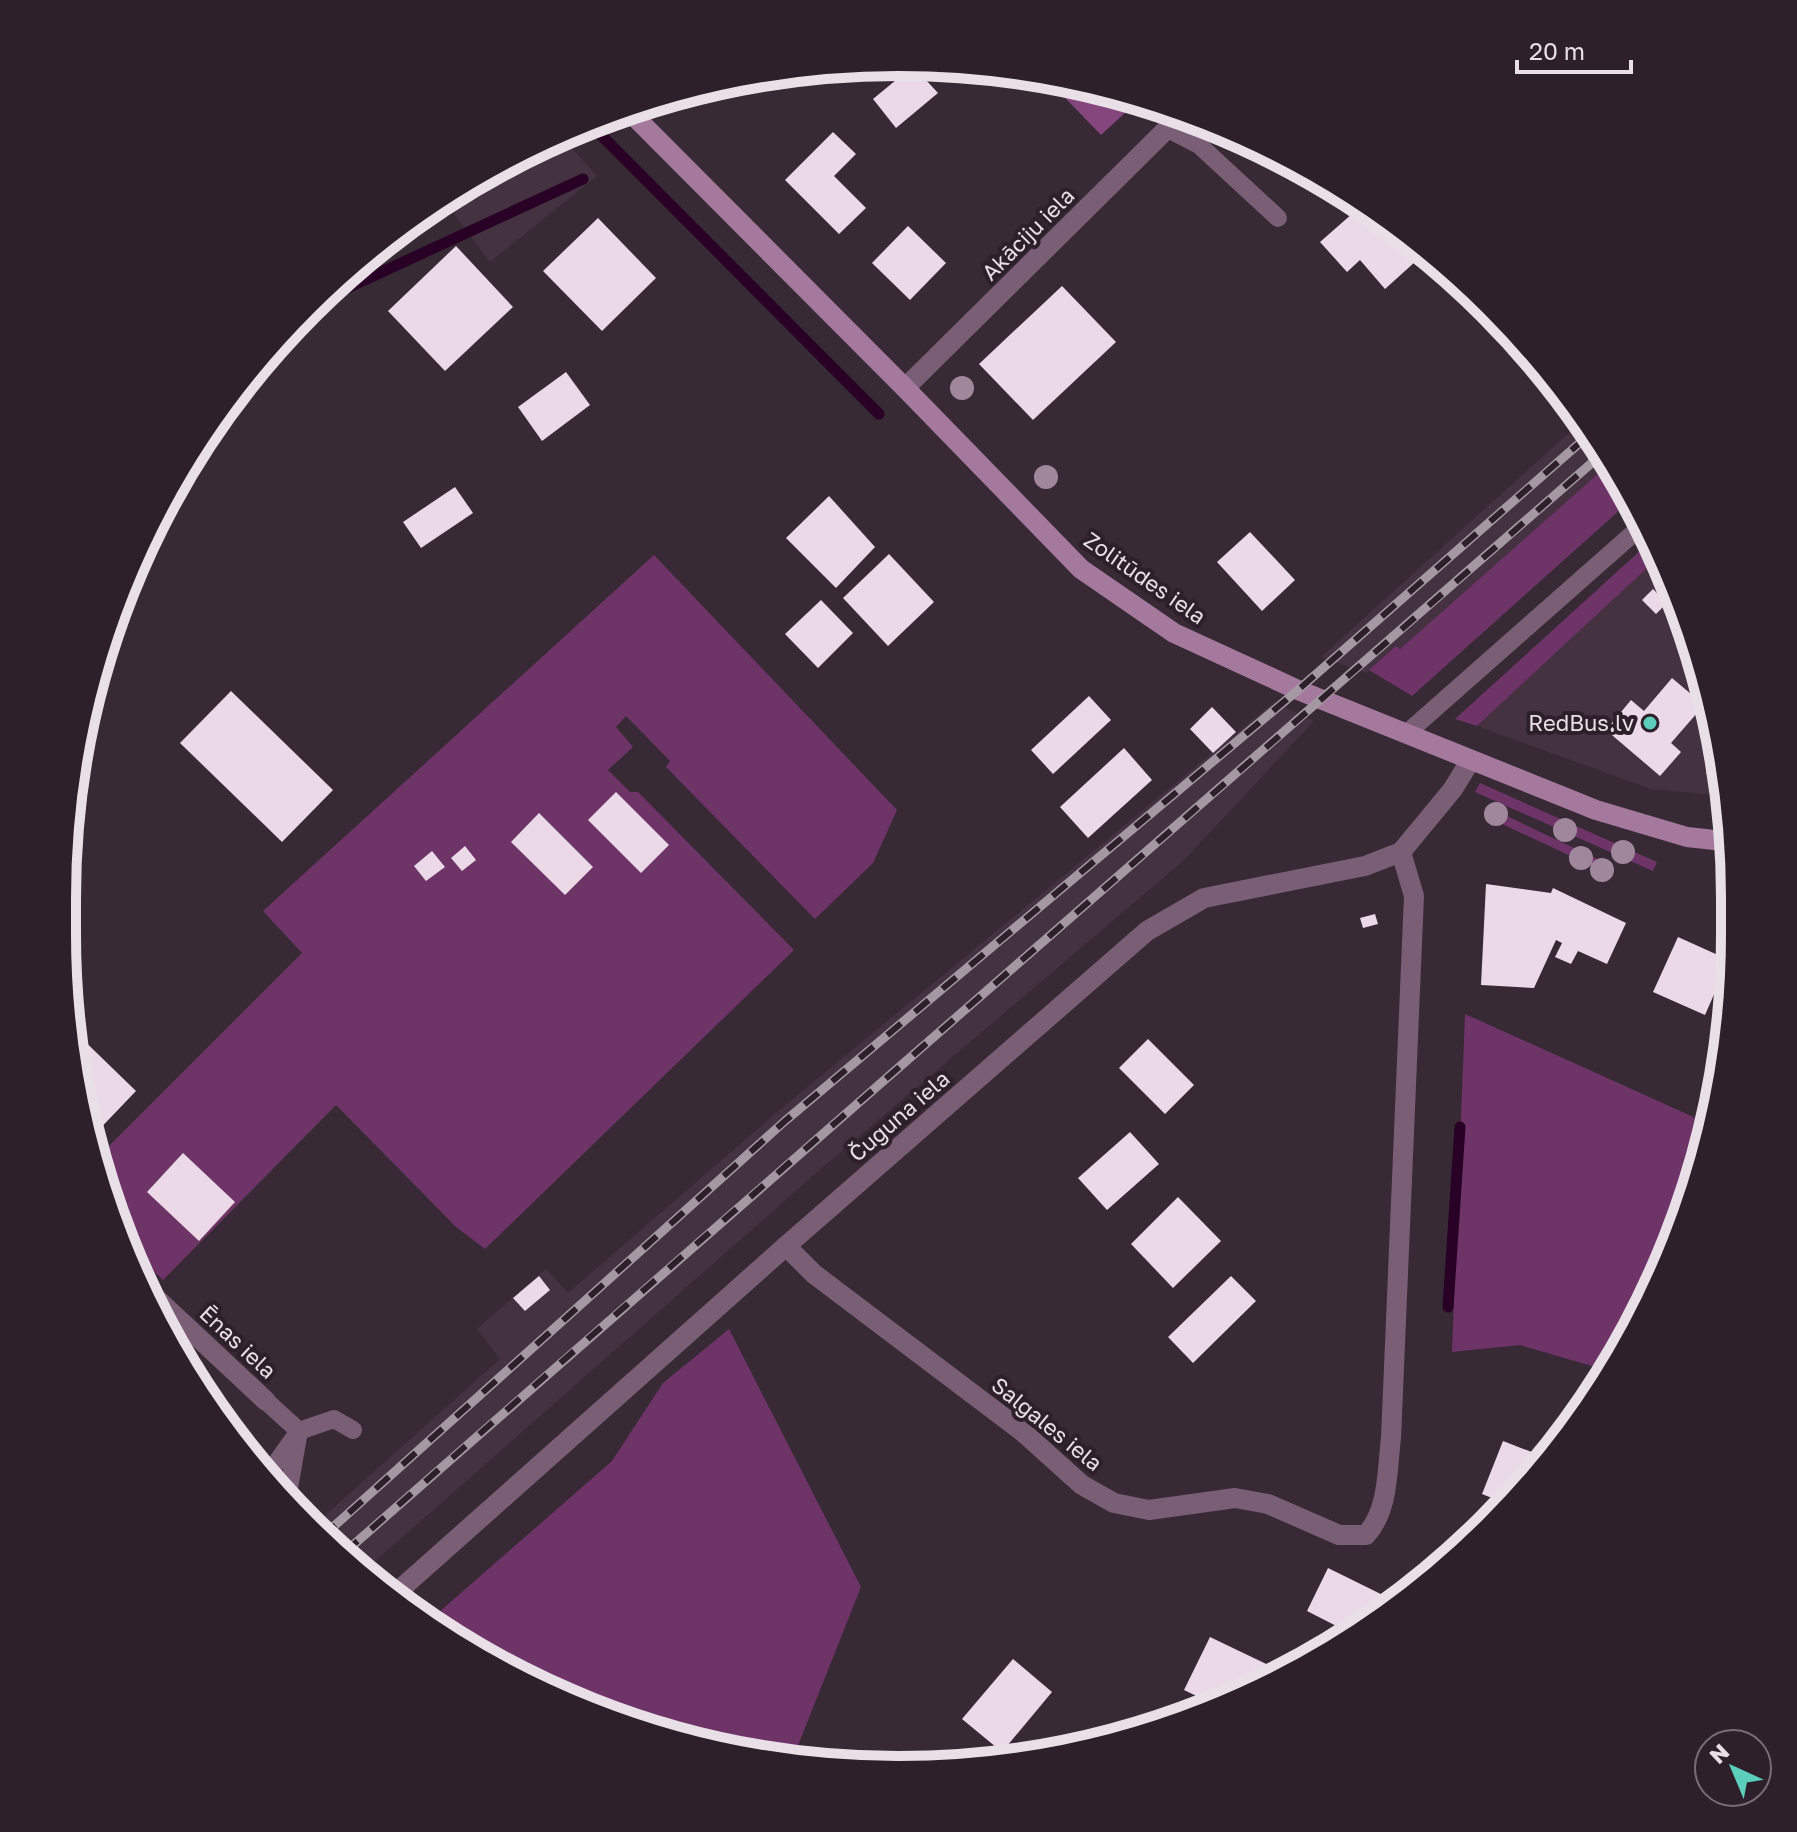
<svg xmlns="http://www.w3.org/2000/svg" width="1797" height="1832" viewBox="0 0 1797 1832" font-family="'Golos Text',sans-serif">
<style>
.built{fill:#443241}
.green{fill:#6e3468}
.forest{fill:#85467d}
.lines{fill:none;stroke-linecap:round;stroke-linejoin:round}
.stream{stroke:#290026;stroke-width:11}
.building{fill:#ebd9e7}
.lane{stroke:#7a5e76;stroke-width:18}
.street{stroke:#7a5e76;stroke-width:20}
.secondary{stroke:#a5789e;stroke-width:20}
.rail-casing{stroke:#a499a2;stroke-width:9}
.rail{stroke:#2d202b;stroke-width:6;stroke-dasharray:18;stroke-linecap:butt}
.tree{fill:#a1879c}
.poi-dot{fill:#5bcebc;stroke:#2d202b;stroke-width:3}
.labels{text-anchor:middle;stroke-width:8;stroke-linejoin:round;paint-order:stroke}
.street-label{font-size:22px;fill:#e9e0e7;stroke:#2d202b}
.poi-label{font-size:22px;fill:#e9e0e7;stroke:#2d202b;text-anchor:end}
.rim{fill:none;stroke:#e9e0e7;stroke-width:10}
</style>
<rect width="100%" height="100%" fill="#372a35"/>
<g class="built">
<polygon points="561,136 597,176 490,262 444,201 529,148"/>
<polygon points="1582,421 1609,464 1400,649 1396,647 1366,673 1321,657"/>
<polygon points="1659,557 1707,682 1725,796 1651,789 1477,726"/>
<polygon points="1274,702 1314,721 1183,861 823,1167 365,1570 311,1528 500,1359 477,1329 546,1269 568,1293 776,1113"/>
</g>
<g class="green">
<polygon points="1609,464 1631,500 1412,696 1369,670 1396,646 1400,649"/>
<polygon points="1653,539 1659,557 1477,726 1455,719"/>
<polygon points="654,555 897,810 873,863 815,919 666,767 670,761 626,716 616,727 633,747 608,770 630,792 638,792 794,950 485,1249 456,1227 336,1105 163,1280 121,1239 97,1158 302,953 263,911"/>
<polygon points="1480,783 1657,862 1653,871 1475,792"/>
<polygon points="1488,807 1612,866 1607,873 1500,823 1485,815"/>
<polygon points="1465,1014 1709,1124 1691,1202 1623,1351 1609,1371 1520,1345 1452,1352"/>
<polygon points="729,1329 861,1587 791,1763 629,1725 480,1658 430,1620 612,1461 663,1383"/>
</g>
<polygon class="forest" points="1046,78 1139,100 1101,135"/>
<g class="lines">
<g class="stream">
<polyline points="591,125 879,414"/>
<polyline points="317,302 583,179"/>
<polyline points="1448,1307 1460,1127"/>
</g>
</g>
<g class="building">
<polygon points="913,66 938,93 896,128 873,99"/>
<polygon points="833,132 856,154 834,176 866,208 839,234 785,180"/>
<polygon points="1361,206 1426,252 1385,289 1360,260 1347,272 1320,242"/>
<polygon points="598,218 656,278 602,331 543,271"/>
<polygon points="908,226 946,263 910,300 872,263"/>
<polygon points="456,246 513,307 445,371 388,311"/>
<polygon points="1062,286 1116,342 1033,420 979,364"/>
<polygon points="566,372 590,405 542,441 518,407"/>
<polygon points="455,487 473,513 421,548 403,522"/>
<polygon points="829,496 875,547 836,588 786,538"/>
<polygon points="1250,532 1295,580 1262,611 1217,562"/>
<polygon points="889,554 934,602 888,646 843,598"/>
<polygon points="1653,589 1667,603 1656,614 1642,600"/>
<polygon points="821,600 853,633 818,668 785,634"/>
<polygon points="1672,678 1704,705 1671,743 1681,752 1660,776 1606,730 1631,700 1644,711"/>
<polygon points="231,691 333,790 282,842 180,743"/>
<polygon points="1089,696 1111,720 1053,774 1031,750"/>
<polygon points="1212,707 1236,732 1213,753 1190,729"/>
<polygon points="1124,748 1152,780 1088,838 1060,807"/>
<polygon points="1719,757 1724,788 1706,773"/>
<polygon points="616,792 669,845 641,873 588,820"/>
<polygon points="539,813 593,867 565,895 511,842"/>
<polygon points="465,846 476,860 462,871 451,858"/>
<polygon points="432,851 445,867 426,881 414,866"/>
<polygon points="1486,884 1551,893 1553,888 1626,923 1607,964 1578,951 1571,964 1555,957 1562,943 1556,940 1534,988 1481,985"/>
<polygon points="1375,914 1378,924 1363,928 1360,918"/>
<polygon points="1678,937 1729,960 1705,1015 1653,992"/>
<polygon points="71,1028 136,1091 91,1138 78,1097"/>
<polygon points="1148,1039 1194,1085 1165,1114 1119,1068"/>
<polygon points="1130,1132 1159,1164 1107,1210 1078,1178"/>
<polygon points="183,1153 235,1202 199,1241 147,1192"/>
<polygon points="1178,1197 1221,1241 1173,1288 1131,1244"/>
<polygon points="539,1276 550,1290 525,1311 513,1298"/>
<polygon points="1231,1276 1256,1301 1193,1363 1168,1337"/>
<polygon points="1503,1441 1547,1458 1528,1485 1507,1504 1482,1494"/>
<polygon points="1328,1568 1399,1603 1350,1633 1307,1611"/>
<polygon points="1210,1637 1285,1673 1269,1684 1213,1704 1184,1690"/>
<polygon points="1013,1659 1052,1692 1002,1752 962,1719"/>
</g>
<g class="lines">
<g class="lane">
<polyline points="1168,129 1199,145 1278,218"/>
<polyline points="1407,733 1645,523"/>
<polyline points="266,1401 299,1431 289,1488"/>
<polyline points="267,1476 299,1431 334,1419 353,1430"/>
</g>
<g class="street">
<polyline points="905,388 1183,113"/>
<path d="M786 1246 814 1274 1023 1432 1082 1485 1114 1503 1149 1510 1235 1498 1268 1504 1339 1535H1366C1389 1510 1387 1470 1391 1438L1414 896 1401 852"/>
<polyline points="143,1286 266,1401"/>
<polyline points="396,1593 786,1246 1147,931 1204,898 1365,866 1401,852 1453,789 1470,761"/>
</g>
<polyline class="secondary" points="629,111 905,388 1081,569 1174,633 1298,690 1596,810 1687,837 1733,842"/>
<defs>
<g id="rail">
<polyline points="322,1537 785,1121 1298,690 1590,434"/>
<path d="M344 1553C762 1185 1183 821 1602 454"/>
</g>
</defs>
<use href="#rail" class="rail-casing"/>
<use href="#rail" class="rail"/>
</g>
<g class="tree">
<circle cx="962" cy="388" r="12"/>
<circle cx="1046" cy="477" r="12"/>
<circle cx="1496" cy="814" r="12"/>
<circle cx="1565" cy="830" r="12"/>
<circle cx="1623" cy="852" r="12"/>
<circle cx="1581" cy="858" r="12"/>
<circle cx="1602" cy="870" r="12"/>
</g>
<circle class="poi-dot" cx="1650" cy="723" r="8"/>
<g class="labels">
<g class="street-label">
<text transform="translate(1028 234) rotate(-45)" y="8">Akāciju iela</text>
<text transform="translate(1145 578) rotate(35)" y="8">Zolitūdes iela</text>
<text transform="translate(899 1116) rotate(-41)" y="8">Čuguna iela</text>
<text transform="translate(238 1342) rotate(43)" y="8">Ēnas iela</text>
<text transform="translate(1047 1424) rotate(39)" y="8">Salgales iela</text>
</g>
<g class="poi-label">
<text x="1634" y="731">RedBus.lv</text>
</g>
</g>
<path d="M0 0H1797V1832H0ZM898 76H899A822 822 0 0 1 1721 898V934A822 822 0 0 1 899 1756H898A822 822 0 0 1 76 934V898A822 822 0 0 1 898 76Z" fill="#2d202b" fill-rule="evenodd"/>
<path class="rim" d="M898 76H899A822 822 0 0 1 1721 898V934A822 822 0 0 1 899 1756H898A822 822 0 0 1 76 934V898A822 822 0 0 1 898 76Z"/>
<g transform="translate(1733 1768) rotate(316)"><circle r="38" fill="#2d202b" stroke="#786d76" stroke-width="2"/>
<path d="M0-6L14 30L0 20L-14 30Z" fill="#5bcebc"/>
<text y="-12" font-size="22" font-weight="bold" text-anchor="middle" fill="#e9e0e7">N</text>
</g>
<path d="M1517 60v12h114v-12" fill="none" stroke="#e9e0e7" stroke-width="4"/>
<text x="1529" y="60" font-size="24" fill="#e9e0e7" stroke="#2d202b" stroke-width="6" paint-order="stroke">20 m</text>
</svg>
